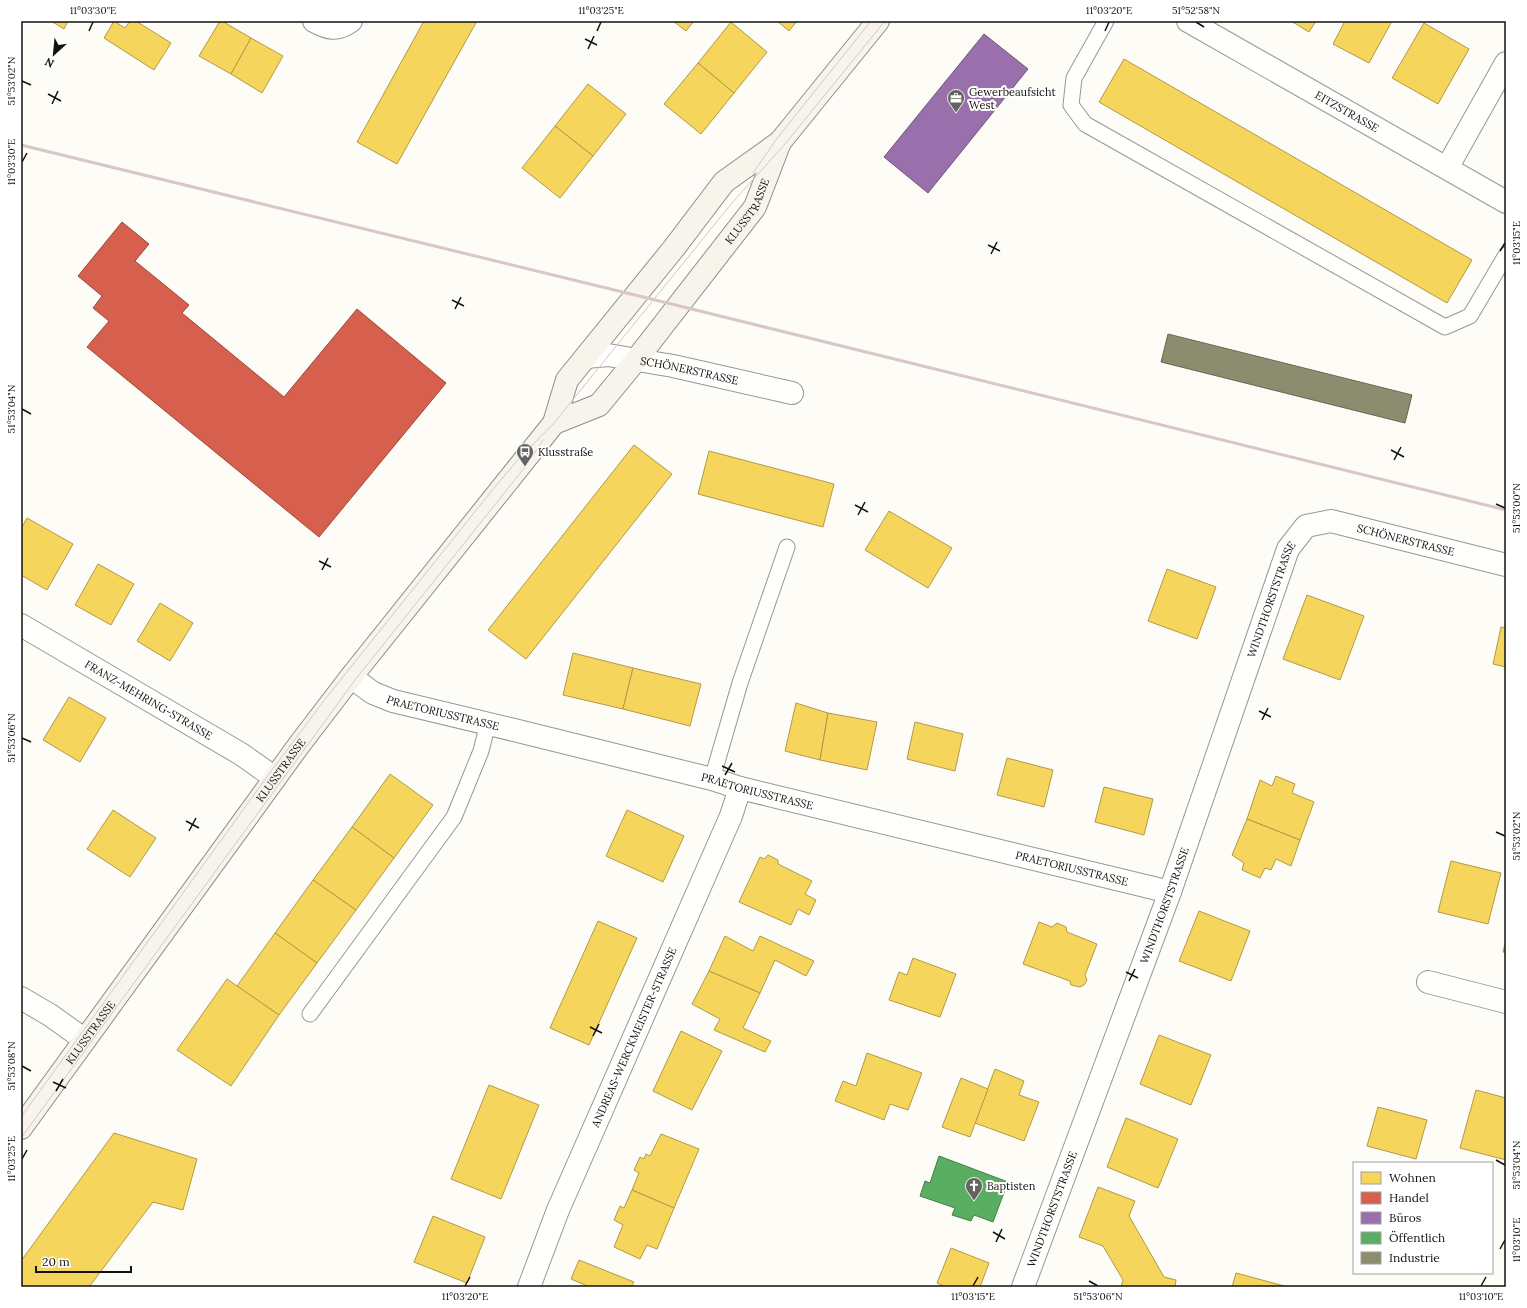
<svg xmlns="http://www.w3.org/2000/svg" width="1527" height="1308" viewBox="0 0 1527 1308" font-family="Lora,serif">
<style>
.homes{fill:#f6d55c;stroke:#b19a46}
.shops{fill:#d6604d;stroke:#9b483b}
.offices{fill:#9970ab;stroke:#70547d}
.public{fill:#5aae61;stroke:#447f49}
.industry{fill:#8c8c6e;stroke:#676752}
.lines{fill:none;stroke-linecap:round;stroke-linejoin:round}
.lane-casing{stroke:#979795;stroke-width:17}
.street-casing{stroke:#979795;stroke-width:24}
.secondary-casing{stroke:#8e8d8b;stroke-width:24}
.lane{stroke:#fffffe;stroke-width:15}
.street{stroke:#fffffe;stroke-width:22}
.secondary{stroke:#f6f4eb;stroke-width:22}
.tram{stroke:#d9c6c7;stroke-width:1}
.rail{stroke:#d9c6c7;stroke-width:3}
.ticks{fill:none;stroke:#111;stroke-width:1.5}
.labels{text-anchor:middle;stroke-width:4;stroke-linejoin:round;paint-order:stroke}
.poi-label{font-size:11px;fill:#111;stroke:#fff;text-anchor:start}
.street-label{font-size:11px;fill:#111;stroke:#fff}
.neatline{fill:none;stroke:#111;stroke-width:1.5}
.ticks-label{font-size:10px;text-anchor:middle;fill:#111}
</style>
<rect width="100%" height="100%" fill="#fdfcf7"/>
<g class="homes">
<polygon points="51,21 68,21 64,29"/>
<polygon points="114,21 125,28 130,21 136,21 171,43 154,70 104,38"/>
<polygon points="220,21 222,21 251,38 231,74 199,56"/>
<polygon points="424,21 477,21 397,164 357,142"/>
<polygon points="673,21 694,21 686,31"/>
<polygon points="777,21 797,21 789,31"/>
<polygon points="1291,21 1316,21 1309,32"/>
<polygon points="1345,21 1392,21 1369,63 1333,44"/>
<polygon points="731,22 767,52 734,93 698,63"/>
<polygon points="1424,23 1469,49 1438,104 1392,78"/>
<polygon points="251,38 283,56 262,93 231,74"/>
<polygon points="1124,59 1472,260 1447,303 1099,102"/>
<polygon points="698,63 734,93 701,134 664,104"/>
<polygon points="588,84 626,114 593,156 555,126"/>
<polygon points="555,126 593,156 560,198 522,168"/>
<polygon points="634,445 672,474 526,659 488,630"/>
<polygon points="709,451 834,484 823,527 698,494"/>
<polygon points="889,511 952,548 928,588 865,550"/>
<polygon points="27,518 73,544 47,590 21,575 21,529"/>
<polygon points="98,564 134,584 111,625 75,605"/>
<polygon points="1167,569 1216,587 1197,639 1148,621"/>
<polygon points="1307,595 1364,616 1340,680 1283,659"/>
<polygon points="160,603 193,623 170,661 137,641"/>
<polygon points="1501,627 1506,628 1506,667 1493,664"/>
<polygon points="573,653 633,668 623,709 563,695"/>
<polygon points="633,668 701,684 690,726 623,709"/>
<polygon points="69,697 106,718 80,762 43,740"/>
<polygon points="796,703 828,713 820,760 785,751"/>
<polygon points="828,713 877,722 867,770 820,760"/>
<polygon points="915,722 963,734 955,771 907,759"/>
<polygon points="1007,758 1053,770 1044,807 997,795"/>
<polygon points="390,774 433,805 394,858 352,827"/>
<polygon points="1276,776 1295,784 1292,793 1314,802 1300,840 1247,819 1260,780 1272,786"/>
<polygon points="1104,787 1153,799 1144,835 1095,822"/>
<polygon points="113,810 156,838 130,877 87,849"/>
<polygon points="627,810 684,836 663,882 606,856"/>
<polygon points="1247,819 1300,840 1291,866 1276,859 1271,870 1265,868 1260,878 1242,870 1244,863 1232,855"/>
<polygon points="352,827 394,858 356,910 313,880"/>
<polygon points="768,855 778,860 778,864 812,881 805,894 816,900 809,915 798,909 791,925 739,902 760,857 764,859"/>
<polygon points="1451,861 1501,873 1488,924 1438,912"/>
<polygon points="313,880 356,910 317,963 275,933"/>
<polygon points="1199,911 1250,931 1231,981 1179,961"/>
<polygon points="598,921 637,938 589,1045 550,1028"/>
<polygon points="1039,922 1052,927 1057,923 1066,927 1067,932 1097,944 1085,975 1087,980 1084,985 1080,987 1071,985 1070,981 1023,964"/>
<polygon points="275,933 317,963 279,1015 237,986"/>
<polygon points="725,936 753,951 760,936 814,961 806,976 775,960 760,993 709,971"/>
<polygon points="1506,940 1506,953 1503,952"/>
<polygon points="913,958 956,974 940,1017 889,1000 899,972 907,975"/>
<polygon points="709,971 760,993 743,1028 771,1041 765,1052 714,1030 720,1019 692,1004"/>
<polygon points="227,979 279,1015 231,1086 177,1050"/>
<polygon points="681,1031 722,1051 692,1110 653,1091"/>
<polygon points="1159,1035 1211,1055 1191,1105 1140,1084"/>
<polygon points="867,1053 922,1073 908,1110 890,1104 884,1120 835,1101 843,1081 856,1086"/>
<polygon points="995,1069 1024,1081 1019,1095 1039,1102 1024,1141 975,1123"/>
<polygon points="961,1078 988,1089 970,1137 942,1127"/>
<polygon points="489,1085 539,1105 501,1199 451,1179"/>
<polygon points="1476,1090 1506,1098 1506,1160 1460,1148"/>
<polygon points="1378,1107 1427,1120 1416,1159 1367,1146"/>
<polygon points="1126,1118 1178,1139 1158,1188 1107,1167"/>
<polygon points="114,1133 197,1159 183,1210 153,1202 89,1287 21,1287 21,1261"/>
<polygon points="661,1134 699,1149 674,1208 632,1190 639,1173 634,1170 640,1157 644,1159 646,1154 650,1156"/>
<polygon points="1098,1187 1135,1201 1129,1216 1164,1277 1176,1280 1175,1287 1121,1287 1123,1280 1103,1246 1079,1237"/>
<polygon points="632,1190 674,1208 657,1249 647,1245 640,1259 614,1247 623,1225 614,1220 620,1206 624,1208"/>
<polygon points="433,1216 485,1237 467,1283 414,1262"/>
<polygon points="951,1248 989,1263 980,1287 946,1287 937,1283"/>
<polygon points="579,1260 634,1282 631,1287 590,1287 571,1279"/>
<polygon points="1236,1273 1288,1287 1232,1287"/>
</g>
<polygon class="shops" points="122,222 149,244 135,261 189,305 182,313 284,397 357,309 446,383 319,537 87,347 109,321 93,308 102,296 78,276"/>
<polygon class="offices" points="984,34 1028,69 928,193 884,157"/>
<polygon class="public" points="939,1156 1008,1182 993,1222 974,1215 971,1221 952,1215 955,1208 920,1196 925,1181 930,1183"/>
<polygon class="industry" points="1168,334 1412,395 1405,423 1161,362"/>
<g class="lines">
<defs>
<g id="lane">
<polyline points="1106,21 1074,78 1071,105 1085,124 1445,327 1470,316 1506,255"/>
<polyline points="712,779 740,683 787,547"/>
<polyline points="310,1014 454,817 481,751 488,723"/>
</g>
<g id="street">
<path d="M314 21C328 29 337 31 351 21"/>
<path id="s1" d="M1188 21 1506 202"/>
<polyline points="1447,168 1506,63"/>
<path id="s2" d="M586 357 608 355 673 366 792 393"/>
<path id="s3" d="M21 625 241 754 275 778"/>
<path id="s4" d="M351 677 373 693 393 701 514 730 712 779 740 788 1170 892"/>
<polyline points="1428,982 1506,1002"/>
<polyline points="21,998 50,1015 85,1040"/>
<path id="s5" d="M529 1287 558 1210 731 816 740 788"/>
<path id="s6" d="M1023 1287 1170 892 1288 549 1306 526 1331 521 1506 565"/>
</g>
<g id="secondary">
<path id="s7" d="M554 423 599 405 636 360 755 207 780 142"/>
<path id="s8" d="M21 1128 299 745 351 677 554 423 567 380 674 248 724 182 780 142 878 21"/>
</g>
</defs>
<use href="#lane" class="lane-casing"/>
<use href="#street" class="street-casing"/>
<use href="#secondary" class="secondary-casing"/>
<use href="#lane" class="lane"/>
<use href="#street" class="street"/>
<use href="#secondary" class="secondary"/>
<g class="tram">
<polyline points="753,173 778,137 871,21"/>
<polyline points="21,1117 269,774 326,698 493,489 516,462 554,423 731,204 785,144 885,21"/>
<polyline points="21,1138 355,680 525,467 543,440"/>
</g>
<polyline class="rail" points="21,145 635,295 1506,510"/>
</g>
<path class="ticks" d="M1196 22 1204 27M89 31 93 22M597 31 601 22M1105 31 1109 22M585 39 597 45M588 49 594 36M22 81 31 85M48 94 61 101M52 104 58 91M22 162 27 153M988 245 1000 251M1500 251 1505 243M991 254 997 242M452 300 464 306M455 309 461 297M22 409 31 414M1391 450 1404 457M1394 460 1401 447M1496 504 1505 508M855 505 868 512M858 515 865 502M319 561 331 567M322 570 328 558M1259 711 1271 717M1262 720 1268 708M22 738 31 742M722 766 735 772M725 775 732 763M186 821 199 828M189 831 196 818M1496 832 1505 836M1126 972 1138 978M1129 981 1135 969M590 1027 602 1033M593 1036 599 1024M22 1066 31 1071M53 1082 66 1088M56 1091 63 1079M22 1159 27 1150M1496 1160 1505 1165M993 1232 1005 1239M996 1242 1002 1229M1500 1249 1505 1240M1089 1281 1098 1286M465 1286 470 1277M973 1286 978 1277M1481 1286 1486 1277"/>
<defs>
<symbol id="office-pin" viewBox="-11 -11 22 30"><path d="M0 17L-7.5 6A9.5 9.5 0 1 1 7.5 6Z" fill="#646362" stroke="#fff"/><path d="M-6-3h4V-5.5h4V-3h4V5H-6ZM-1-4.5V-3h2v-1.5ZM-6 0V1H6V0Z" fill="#fff"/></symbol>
<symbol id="bus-pin" viewBox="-11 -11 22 30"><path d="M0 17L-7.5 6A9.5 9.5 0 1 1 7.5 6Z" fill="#646362" stroke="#fff"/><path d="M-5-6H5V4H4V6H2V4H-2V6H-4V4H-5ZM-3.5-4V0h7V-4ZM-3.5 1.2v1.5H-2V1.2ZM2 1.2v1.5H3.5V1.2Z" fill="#fff"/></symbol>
<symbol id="church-pin" viewBox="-11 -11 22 30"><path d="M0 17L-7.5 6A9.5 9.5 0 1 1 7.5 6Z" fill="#646362" stroke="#fff"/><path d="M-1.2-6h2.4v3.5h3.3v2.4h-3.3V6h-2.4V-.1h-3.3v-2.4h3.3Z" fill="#fff"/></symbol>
</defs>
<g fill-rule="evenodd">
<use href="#office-pin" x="946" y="88" width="20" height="27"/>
<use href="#bus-pin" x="515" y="442" width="20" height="27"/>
<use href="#church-pin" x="964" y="1176" width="20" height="27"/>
</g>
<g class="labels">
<g class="poi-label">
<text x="969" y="96">Gewerbeaufsicht<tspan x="969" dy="13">West</tspan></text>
<text x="538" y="456">Klusstraße</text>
<text x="987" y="1190">Baptisten</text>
</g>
<g class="street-label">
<text dy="4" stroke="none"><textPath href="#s1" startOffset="183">EITZSTRASSE</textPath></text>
<text dy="4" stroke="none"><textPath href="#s7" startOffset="293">KLUSSTRASSE</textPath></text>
<text dy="4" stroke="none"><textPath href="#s2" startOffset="105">SCHÖNERSTRASSE</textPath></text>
<text dy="4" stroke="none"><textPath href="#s6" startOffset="916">SCHÖNERSTRASSE</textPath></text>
<text dy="4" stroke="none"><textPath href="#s6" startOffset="731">WINDTHORSTSTRASSE</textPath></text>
<text dy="4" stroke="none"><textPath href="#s3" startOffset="148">FRANZ-MEHRING-STRASSE</textPath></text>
<text dy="4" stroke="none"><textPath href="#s4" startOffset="100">PRAETORIUSSTRASSE</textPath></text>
<text dy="4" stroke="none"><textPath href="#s8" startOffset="442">KLUSSTRASSE</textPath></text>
<text dy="4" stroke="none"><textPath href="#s4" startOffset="424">PRAETORIUSSTRASSE</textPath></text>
<text dy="4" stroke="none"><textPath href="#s4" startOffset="748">PRAETORIUSSTRASSE</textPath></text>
<text dy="4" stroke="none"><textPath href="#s6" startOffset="407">WINDTHORSTSTRASSE</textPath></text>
<text dy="4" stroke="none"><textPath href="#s8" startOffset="118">KLUSSTRASSE</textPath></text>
<text dy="4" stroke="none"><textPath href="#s5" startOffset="271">ANDREAS-WERCKMEISTER-STRASSE</textPath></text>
<text dy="4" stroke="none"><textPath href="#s6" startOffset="83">WINDTHORSTSTRASSE</textPath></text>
</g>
</g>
<rect width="1527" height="1308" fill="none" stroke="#ffffff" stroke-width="44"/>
<rect x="1353" y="1162" width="140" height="112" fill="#ffffff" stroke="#a0a0a0"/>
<rect x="1361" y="1172" width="20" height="12" fill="#f6d55c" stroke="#a0a0a0"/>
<text x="1389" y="1182" font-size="12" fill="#111111">Wohnen</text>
<rect x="1361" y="1192" width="20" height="12" fill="#d6604d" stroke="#a0a0a0"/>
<text x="1389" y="1202" font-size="12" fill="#111111">Handel</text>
<rect x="1361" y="1212" width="20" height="12" fill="#9970ab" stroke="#a0a0a0"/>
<text x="1389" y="1222" font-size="12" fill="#111111">Büros</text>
<rect x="1361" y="1232" width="20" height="12" fill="#5aae61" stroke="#a0a0a0"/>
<text x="1389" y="1242" font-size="12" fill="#111111">Öffentlich</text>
<rect x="1361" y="1252" width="20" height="12" fill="#8c8c6e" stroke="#a0a0a0"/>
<text x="1389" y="1262" font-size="12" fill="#111111">Industrie</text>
<g transform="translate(54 54) rotate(207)" stroke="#ffffff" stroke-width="3" paint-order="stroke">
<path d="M0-3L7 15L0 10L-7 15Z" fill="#111111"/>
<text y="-6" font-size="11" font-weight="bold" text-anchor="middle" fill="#111111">N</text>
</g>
<path d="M36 1266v6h95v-6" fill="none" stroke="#111111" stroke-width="2"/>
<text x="42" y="1266" font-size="12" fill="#111111" stroke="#ffffff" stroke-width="3" paint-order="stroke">20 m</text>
<rect x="22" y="22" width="1483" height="1264" class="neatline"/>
<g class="ticks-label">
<text x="93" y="14">11°03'30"E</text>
<text x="601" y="14">11°03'25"E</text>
<text x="1109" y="14">11°03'20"E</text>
<text x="1196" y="14">51°52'58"N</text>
<text transform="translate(11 81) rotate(-90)" y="4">51°53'02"N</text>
<text transform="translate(11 162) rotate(-90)" y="4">11°03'30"E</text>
<text transform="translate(1516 243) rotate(-90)" y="4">11°03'15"E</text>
<text transform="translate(11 409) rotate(-90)" y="4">51°53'04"N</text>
<text transform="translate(1516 508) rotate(-90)" y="4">51°53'00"N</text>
<text transform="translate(11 738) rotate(-90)" y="4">51°53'06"N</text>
<text transform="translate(1516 836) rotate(-90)" y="4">51°53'02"N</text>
<text transform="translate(11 1066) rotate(-90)" y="4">51°53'08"N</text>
<text transform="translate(11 1159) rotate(-90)" y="4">11°03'25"E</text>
<text transform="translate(1516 1165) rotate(-90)" y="4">51°53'04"N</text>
<text transform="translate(1516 1240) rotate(-90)" y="4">11°03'10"E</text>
<text x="465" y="1300">11°03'20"E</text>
<text x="973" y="1300">11°03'15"E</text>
<text x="1098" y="1300">51°53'06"N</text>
<text x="1481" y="1300">11°03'10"E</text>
</g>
</svg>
